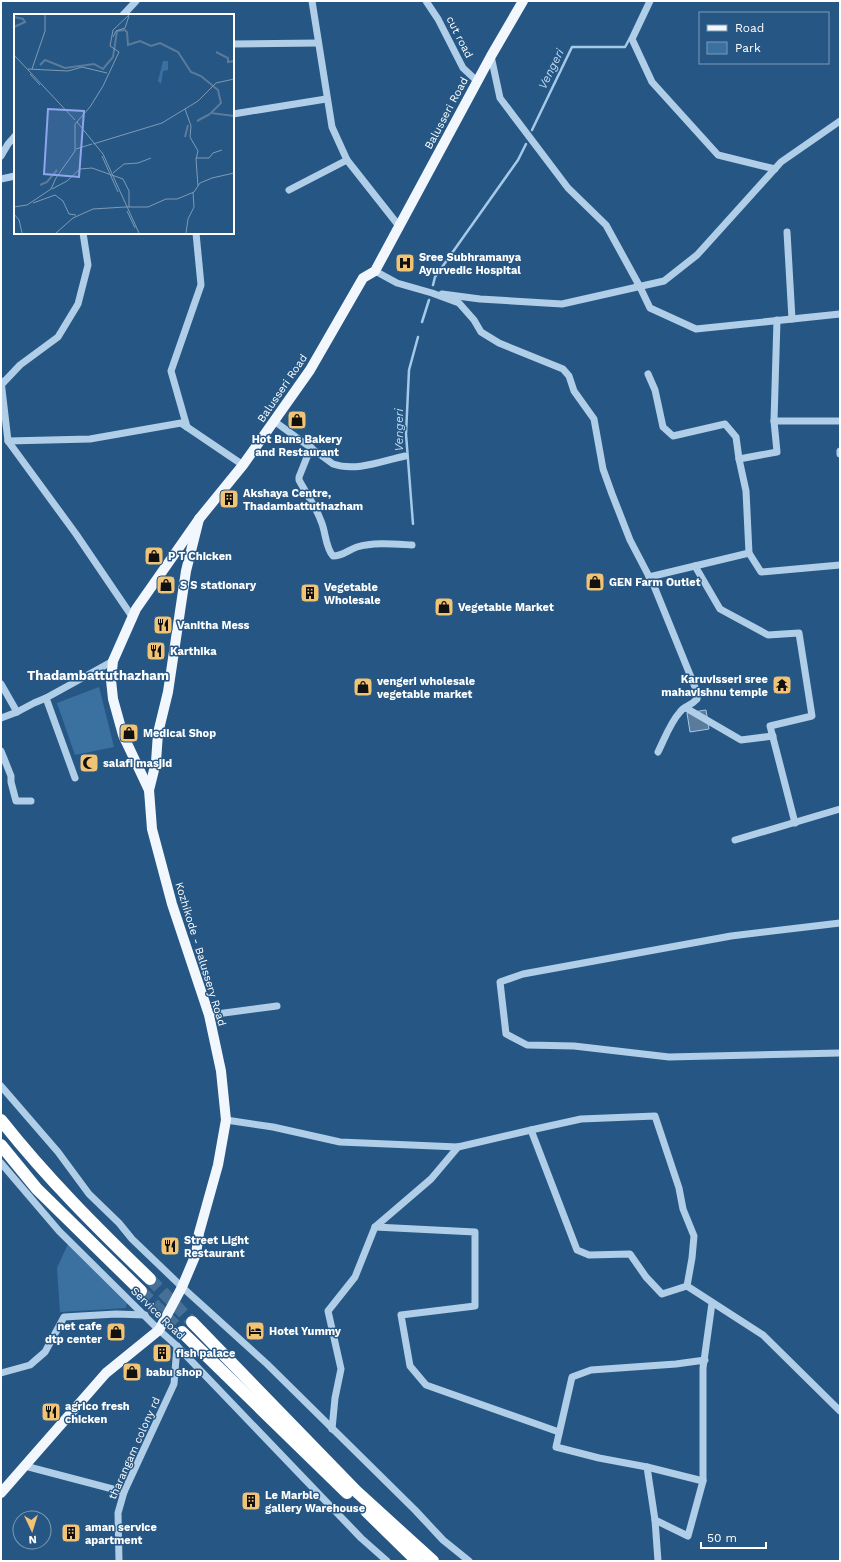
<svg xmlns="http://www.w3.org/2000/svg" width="841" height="1562" viewBox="0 0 841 1562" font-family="'Work Sans',sans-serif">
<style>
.green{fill:#3b71a1}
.water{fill:#5a7b9b;stroke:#a5c9e8}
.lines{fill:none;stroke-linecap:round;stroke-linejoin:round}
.stream{stroke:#a5c9e8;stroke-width:2.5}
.highway-tunnel{stroke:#477096;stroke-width:12;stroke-dasharray:12 6;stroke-linecap:butt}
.minor{stroke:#b0cee7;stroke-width:7}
.major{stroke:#f2f7fe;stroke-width:10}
.highway{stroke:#fff;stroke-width:12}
.labels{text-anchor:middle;stroke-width:3;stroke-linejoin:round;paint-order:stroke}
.street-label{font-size:11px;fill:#fff;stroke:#265784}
.poi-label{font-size:11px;font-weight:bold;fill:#fff;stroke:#265784;text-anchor:start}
.water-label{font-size:12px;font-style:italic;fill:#bcd7ef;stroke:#265784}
.quarter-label{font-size:13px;font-weight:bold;fill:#fff;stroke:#265784}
.inset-river{fill:none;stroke:#5a7b9b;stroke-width:2}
.inset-road{fill:none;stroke:#7d9ab5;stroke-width:1}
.view{fill:#8ea6ec;fill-opacity:0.15;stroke:#8ea6ec;stroke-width:2}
.inset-edge{fill:none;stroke:#fff;stroke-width:2}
</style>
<rect width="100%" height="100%" fill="#265784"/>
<g class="green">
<polygon points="99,687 114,747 75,755 57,703"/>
<polygon points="68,1244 128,1298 126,1308 60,1312 57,1268"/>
</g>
<polygon class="water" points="706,710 709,729 690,732 687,713"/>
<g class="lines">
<g class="stream">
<polyline points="532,130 572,47 625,47 630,38"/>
<polyline points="433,285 435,277 518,160 526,144"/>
<polyline points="422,322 429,300"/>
<polyline points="413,524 406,434 409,370 418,337"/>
</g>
<g class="highway-tunnel">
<polyline points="150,1279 192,1322"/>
<polyline points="141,1291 182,1332"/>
</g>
<g class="minor">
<polyline points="312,1 332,127 347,160 399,226"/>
<polyline points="426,1 438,19 463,68 477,81"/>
<polyline points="650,1 632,39 652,82 718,155 775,169"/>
<polyline points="123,15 136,1"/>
<polyline points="233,44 318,43"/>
<polyline points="491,56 500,98 568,188 606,225 640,287 650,308 696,329 840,314"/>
<polyline points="233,114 326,99"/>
<polyline points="1,156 8,144 15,136"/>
<polyline points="1,179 15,176"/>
<polyline points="289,190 347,160"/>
<polyline points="787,232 792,319"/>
<path d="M375 271 397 283 432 293 459 303 474 320 481 332 499 343 563 369 569 376 574 391 594 419 603 469 612 494 630 540 654 586 697 692V699C691 706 684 706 680 712 670 723 665 738 658 752"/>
<polyline points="442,294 480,299 562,304 664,281 697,255 781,162 840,121"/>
<polyline points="777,320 774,421 840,421"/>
<polyline points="648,374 655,390 663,427 673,436 725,424 736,437 739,459 746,491 749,553"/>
<polyline points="1,381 8,441 90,439 181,423 243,465"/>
<polyline points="2,384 20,365 58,337 78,304 88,265 83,233"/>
<path d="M274 421 333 464C356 472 382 461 405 456"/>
<polyline points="187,427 171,371 201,285 196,233"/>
<polyline points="8,441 76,534 133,618"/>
<path d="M311 447 299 477V480C306 493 316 507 321 521 326 532 325 547 333 556 343 556 348 550 357 547 374 542 394 544 412 545"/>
<polyline points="840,451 840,454"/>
<polyline points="739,459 777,452 774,421"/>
<polyline points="695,566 720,609 768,635 799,633 812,716 770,726 795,823"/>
<polyline points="649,577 749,553 761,572 840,565"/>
<polyline points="1,684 17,712"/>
<polyline points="46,698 75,778"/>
<polyline points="686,708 741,740 773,736"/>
<polyline points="1,718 17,712 34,703 46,698 113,661"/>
<polyline points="1,751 11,776 11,782 16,801 31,801"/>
<polyline points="735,840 840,809"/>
<polyline points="840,923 731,936 523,974 500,982 506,1034 527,1045 574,1046 669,1057 840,1053"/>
<polyline points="209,1015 277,1006"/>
<polyline points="1,1086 58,1152 89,1194 119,1223 132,1239 182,1287 267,1364 415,1510 443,1540 469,1561"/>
<polyline points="226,1120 273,1127 340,1142 458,1147 531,1130"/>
<polyline points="1,1163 59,1231 159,1330 177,1346 361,1538 387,1561"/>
<polyline points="375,1227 475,1232 475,1306 401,1315 410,1366 426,1385 559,1432"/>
<polyline points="687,1286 692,1258 694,1236 683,1209 679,1188 655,1116 581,1119 531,1130 577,1250 589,1255 630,1254 646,1277 662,1294 687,1286 763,1335 840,1411"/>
<polyline points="705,1360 676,1364 591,1370 572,1377 556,1447 599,1458 647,1467 655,1520 688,1536 703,1481 703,1368 712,1303"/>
<polyline points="1,1373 30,1365 45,1352 64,1317 116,1314 145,1315"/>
<polyline points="332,1429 335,1398 341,1369 328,1311 355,1277 375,1227 431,1179 458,1147"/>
<polyline points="25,1466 124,1492"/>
<polyline points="647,1467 703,1481"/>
<polyline points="655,1520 658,1561"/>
<polyline points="119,1561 118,1513 124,1492 174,1384 177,1346"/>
</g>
<g class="major">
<polyline points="149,790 123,735 113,699 111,680 113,661 136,609 199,519 243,465 310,370 363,278 375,271 491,56 523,1"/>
<polyline points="1,1493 106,1373 159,1330 182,1287 196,1254 199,1233 218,1165 226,1120 221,1071 209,1015 172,904 152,829 149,790 156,762 158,733 168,692 186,571 199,519"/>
</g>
<g class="highway">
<path d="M1 1120C46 1177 98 1229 150 1279"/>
<polyline points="1,1145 37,1189 141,1291"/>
<polyline points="192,1322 356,1491 433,1561"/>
<polyline points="182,1332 347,1493"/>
<polyline points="366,1511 417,1561"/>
</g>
</g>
<defs>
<symbol id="hospital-square" viewBox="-11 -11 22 22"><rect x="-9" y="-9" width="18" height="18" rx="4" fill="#f0c375" stroke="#265784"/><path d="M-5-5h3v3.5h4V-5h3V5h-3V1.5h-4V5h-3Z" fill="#111"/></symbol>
<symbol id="shop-square" viewBox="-11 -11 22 22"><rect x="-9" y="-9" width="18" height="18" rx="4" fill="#f0c375" stroke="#265784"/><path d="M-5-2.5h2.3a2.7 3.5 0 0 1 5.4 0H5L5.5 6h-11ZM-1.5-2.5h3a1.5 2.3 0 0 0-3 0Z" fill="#111"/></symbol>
<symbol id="building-square" viewBox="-11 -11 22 22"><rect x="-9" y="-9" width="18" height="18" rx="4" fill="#f0c375" stroke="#265784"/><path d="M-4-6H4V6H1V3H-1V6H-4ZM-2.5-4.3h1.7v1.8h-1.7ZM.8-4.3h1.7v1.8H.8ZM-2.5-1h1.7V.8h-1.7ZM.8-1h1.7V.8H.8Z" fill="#111"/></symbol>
<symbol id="restaurant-square" viewBox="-11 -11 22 22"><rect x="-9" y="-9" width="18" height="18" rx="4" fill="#f0c375" stroke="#265784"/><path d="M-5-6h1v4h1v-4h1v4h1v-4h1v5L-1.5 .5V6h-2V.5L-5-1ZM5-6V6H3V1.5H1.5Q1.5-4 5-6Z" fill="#111"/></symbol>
<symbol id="temple-square" viewBox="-11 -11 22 22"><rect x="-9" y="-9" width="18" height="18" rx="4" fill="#f0c375" stroke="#265784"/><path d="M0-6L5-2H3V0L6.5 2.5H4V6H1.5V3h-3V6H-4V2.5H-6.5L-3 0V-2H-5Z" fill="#111"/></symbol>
<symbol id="mosque-square" viewBox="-11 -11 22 22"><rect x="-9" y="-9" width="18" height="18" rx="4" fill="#f0c375" stroke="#265784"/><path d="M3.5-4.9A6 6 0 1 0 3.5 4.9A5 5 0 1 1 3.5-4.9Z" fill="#111"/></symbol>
<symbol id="hotel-square" viewBox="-11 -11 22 22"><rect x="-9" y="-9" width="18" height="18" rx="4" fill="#f0c375" stroke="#265784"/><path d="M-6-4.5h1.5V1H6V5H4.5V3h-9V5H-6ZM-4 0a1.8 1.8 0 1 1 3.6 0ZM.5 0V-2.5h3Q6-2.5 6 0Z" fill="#111"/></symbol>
</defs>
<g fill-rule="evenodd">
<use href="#hospital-square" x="394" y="252" width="22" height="22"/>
<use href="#shop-square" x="286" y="409" width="22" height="22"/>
<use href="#building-square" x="218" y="488" width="22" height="22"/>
<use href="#shop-square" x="143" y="545" width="22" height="22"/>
<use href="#shop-square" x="584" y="571" width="22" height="22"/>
<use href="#shop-square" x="155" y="574" width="22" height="22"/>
<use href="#building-square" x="299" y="582" width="22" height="22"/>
<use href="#shop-square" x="433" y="596" width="22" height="22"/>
<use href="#restaurant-square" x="152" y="614" width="22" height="22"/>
<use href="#restaurant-square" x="145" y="640" width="22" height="22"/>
<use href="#temple-square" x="771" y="674" width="22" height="22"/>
<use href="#shop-square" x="352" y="676" width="22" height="22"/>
<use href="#shop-square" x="118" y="722" width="22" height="22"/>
<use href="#mosque-square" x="78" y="752" width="22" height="22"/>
<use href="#restaurant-square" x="159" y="1235" width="22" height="22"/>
<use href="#hotel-square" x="244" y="1320" width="22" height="22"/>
<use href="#shop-square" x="105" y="1321" width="22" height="22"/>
<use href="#building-square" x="151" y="1342" width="22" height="22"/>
<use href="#shop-square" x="121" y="1361" width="22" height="22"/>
<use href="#restaurant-square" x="40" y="1401" width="22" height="22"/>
<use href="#building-square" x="240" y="1490" width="22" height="22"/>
<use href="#building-square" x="60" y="1522" width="22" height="22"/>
</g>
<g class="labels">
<g class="street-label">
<text transform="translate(460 37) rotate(63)" y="4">cut road</text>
<text transform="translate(446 113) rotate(-62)" y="4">Balusseri Road</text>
<text transform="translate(282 388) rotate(-56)" y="4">Balusseri Road</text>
<text transform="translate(201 954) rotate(73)" y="4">Kozhikode - Balussery Road</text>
<text transform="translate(158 1313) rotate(44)" y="4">Service Road</text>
<text transform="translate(134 1448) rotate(-66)" y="4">tharangam colony rd</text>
</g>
<g class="poi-label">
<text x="419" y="261">Sree Subhramanya<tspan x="419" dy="13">Ayurvedic Hospital</tspan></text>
<text x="297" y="443" text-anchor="middle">Hot Buns Bakery<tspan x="297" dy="13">and Restaurant</tspan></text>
<text x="243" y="497">Akshaya Centre,<tspan x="243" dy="13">Thadambattuthazham</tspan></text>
<text x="168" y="560">P T Chicken</text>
<text x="609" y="586">GEN Farm Outlet</text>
<text x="180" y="589">S S stationary</text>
<text x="324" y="591">Vegetable<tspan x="324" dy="13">Wholesale</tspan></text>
<text x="458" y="611">Vegetable Market</text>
<text x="177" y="629">Vanitha Mess</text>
<text x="170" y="655">Karthika</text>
<text x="768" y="683" text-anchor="end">Karuvisseri sree<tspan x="768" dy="13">mahavishnu temple</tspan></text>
<text x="377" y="685">vengeri wholesale<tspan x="377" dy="13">vegetable market</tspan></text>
<text x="143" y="737">Medical Shop</text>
<text x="103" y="767">salafi masjid</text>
<text x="184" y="1244">Street Light<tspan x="184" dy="13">Restaurant</tspan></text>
<text x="102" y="1330" text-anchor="end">net cafe<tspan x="102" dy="13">dtp center</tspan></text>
<text x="269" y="1335">Hotel Yummy</text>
<text x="176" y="1357">fish palace</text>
<text x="146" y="1376">babu shop</text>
<text x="65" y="1410">agrico fresh<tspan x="65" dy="13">chicken</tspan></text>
<text x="265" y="1499">Le Marble<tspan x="265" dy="13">gallery Warehouse</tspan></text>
<text x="85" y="1531">aman service<tspan x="85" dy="13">apartment</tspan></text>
</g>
<g class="water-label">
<text transform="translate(551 69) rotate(-64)" y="4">Vengeri</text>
<text transform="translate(399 430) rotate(-90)" y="4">Vengeri</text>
</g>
<g class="quarter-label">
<text x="98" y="680">Thadambattuthazham</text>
</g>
</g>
<g transform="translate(14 14)">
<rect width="220" height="220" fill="#265784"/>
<path d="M149 47H154V56L149 57 147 70 144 67Z" fill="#3b71a1"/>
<path class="inset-river" d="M0 3 9 5 11 8 0 13M202 38 214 44V48L220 47M26 51 31 46 51 54 80 50 89 55 99 43 103 17 111 16 113 18 114 31 126 27 137 32 146 29 164 38 177 58 187 62 204 76 207 89 197 99 220 102M183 107 196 100M171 123 174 111M26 171 33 168 43 156"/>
<path class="inset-road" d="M99 23 102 17 111 14 115 2M0 41 61 106M14 55 54 57 68 53 93 59M18 55 31 17V1M16 60 26 71M171 95 177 112 176 123 184 137 182 145 184 172M63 108 89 140 125 219M79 130 148 109 184 87 202 69 220 65M62 135 78 130M88 142 104 178M182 144H195L199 139 208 136M99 159 110 150 124 149 137 144M38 175 53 167 66 155 78 154 109 165 115 177V193M19 189 41 181 49 187 55 200 62 201M0 193 13 191 37 175 42 164 61 137V110L76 93 89 72 105 38 96 32 99 16 115 1M111 193H134L152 185H163L180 178 186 169 198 164 220 159M113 197 121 214M0 200 5 206 8 219M42 219 59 204 79 195 111 193M172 219 174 205 180 193 179 178"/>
<path class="view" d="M34 95 70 97 65 163 30 160Z"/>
<rect width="220" height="220" class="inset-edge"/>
</g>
<rect width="841" height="1562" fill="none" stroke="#ffffff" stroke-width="4"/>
<rect x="699" y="12" width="130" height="52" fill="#265784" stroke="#7d9ab5"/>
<rect x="707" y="25" width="20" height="6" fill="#f2f7fe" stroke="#7d9ab5"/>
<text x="735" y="32" font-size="12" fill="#ffffff">Road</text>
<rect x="707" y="42" width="20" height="12" fill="#3b71a1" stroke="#7d9ab5"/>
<text x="735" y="52" font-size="12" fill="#ffffff">Park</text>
<g transform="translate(32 1530) rotate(176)"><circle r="19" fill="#265784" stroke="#7d9ab5"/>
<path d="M0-3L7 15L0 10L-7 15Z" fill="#f0c375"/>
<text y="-6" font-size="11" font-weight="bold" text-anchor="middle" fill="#ffffff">N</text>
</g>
<path d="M701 1542v6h65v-6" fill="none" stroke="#ffffff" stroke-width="2"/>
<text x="707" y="1542" font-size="12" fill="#ffffff" stroke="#265784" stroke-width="3" paint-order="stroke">50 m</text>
</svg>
